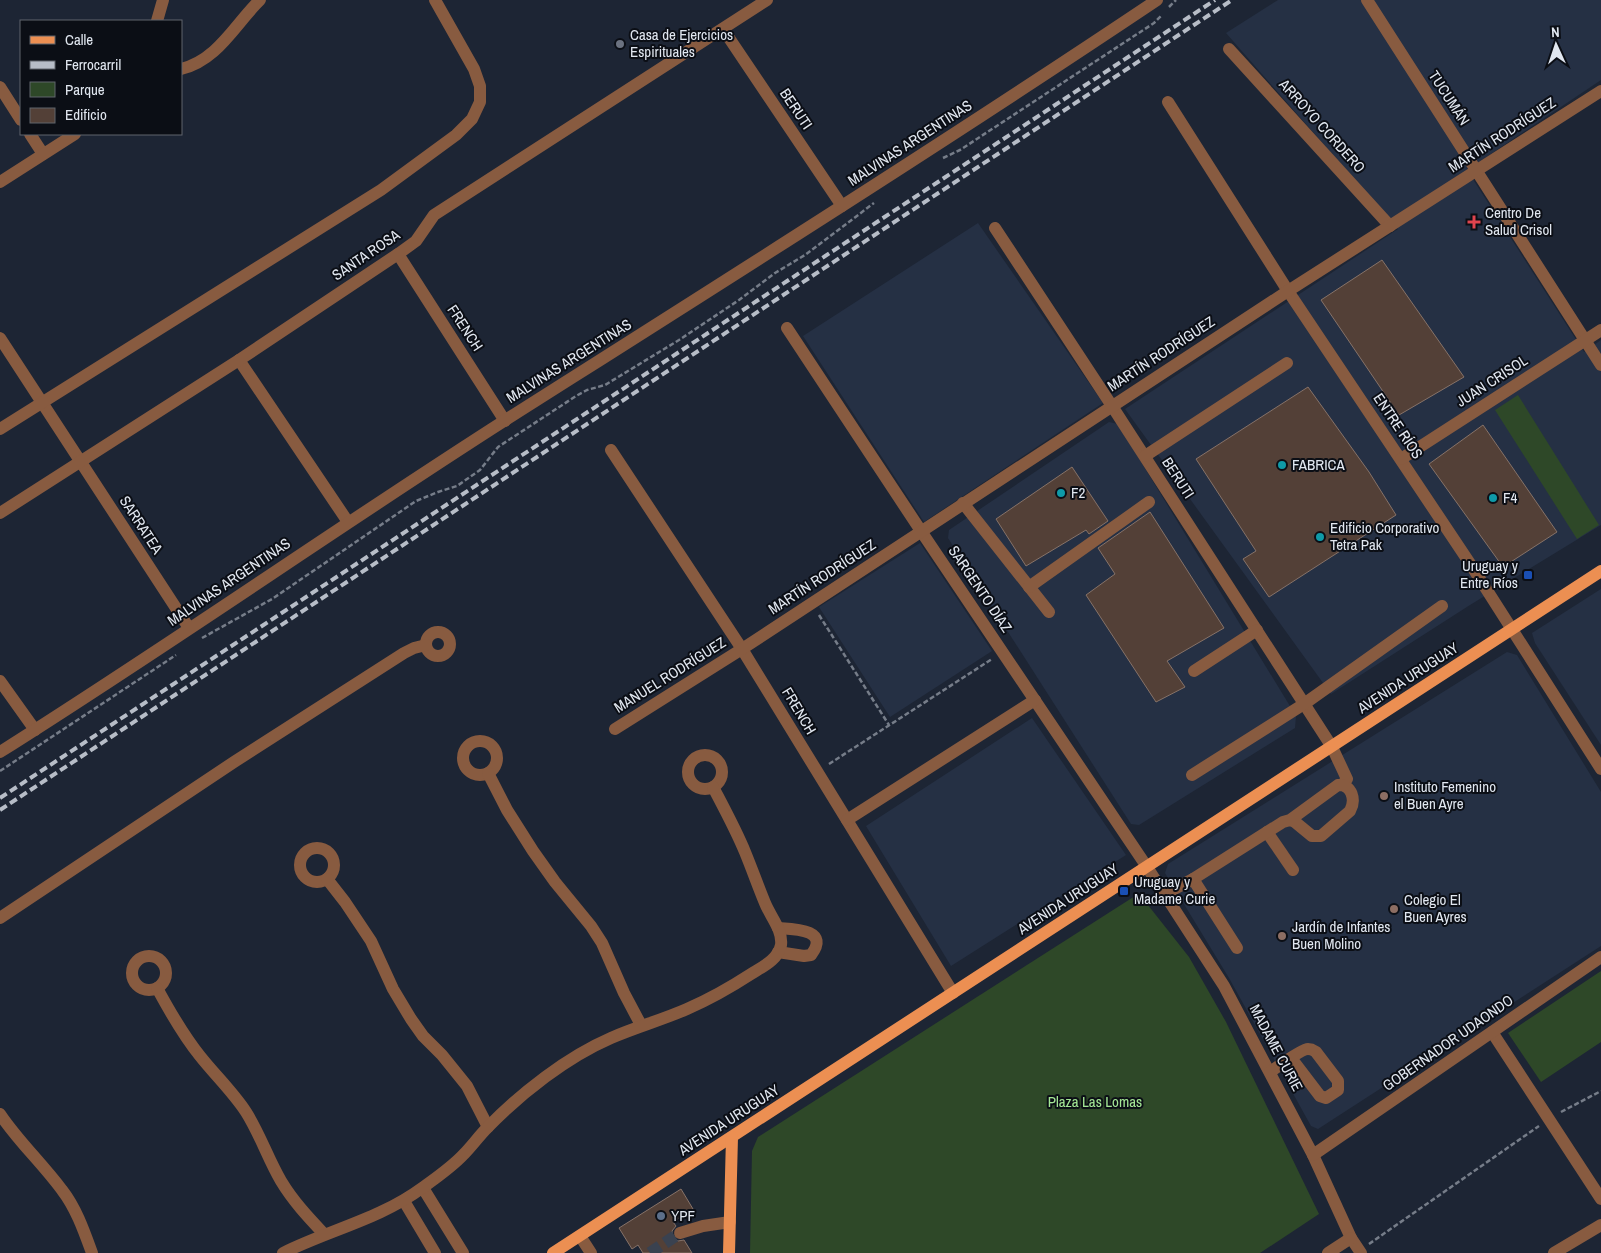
<svg xmlns="http://www.w3.org/2000/svg" width="1601" height="1253" viewBox="0 0 1601 1253" font-family="'Archivo Narrow',sans-serif">
<style>
.built{fill:#253044}
.green{fill:#2e4828}
.building{fill:#534037;stroke:#867268}
.lines{fill:none;stroke-linecap:round;stroke-linejoin:round}
.minor-tunnel{stroke:#3a4250;stroke-width:12;stroke-dasharray:12 6;stroke-linecap:butt}
.path{stroke:#767d89;stroke-width:2.5;stroke-dasharray:5 2.5;stroke-linecap:butt}
.minor{stroke:#885b40;stroke-width:12}
.major{stroke:#ec8f52;stroke-width:12}
.rail{stroke:#b7bdc7;stroke-width:4;stroke-dasharray:8 4;stroke-linecap:butt}
.worship-dot{fill:#6b7280;stroke:#0b0e15;stroke-width:2}
.health-dot{fill:#e0444e;stroke:#0b0e15;stroke-width:2}
.culture-dot{fill:#0f9aa8;stroke:#0b0e15;stroke-width:2}
.transit-dot{fill:#1a4fb4;stroke:#0b0e15;stroke-width:2}
.education-dot{fill:#8d6e63;stroke:#0b0e15;stroke-width:2}
.service-dot{fill:#5c6f8a;stroke:#0b0e15;stroke-width:2}
.labels{text-anchor:middle;stroke-width:4;stroke-linejoin:round;paint-order:stroke}
.poi-label{font-size:15px;fill:#e1e7f0;stroke:#0b0e15;text-anchor:start}
.street-label{font-size:15px;fill:#e1e7f0;stroke:#0b0e15}
.park-label{font-size:15px;fill:#a4e795;stroke:#0b0e15}
</style>
<rect width="100%" height="100%" fill="#1d2534"/>
<g class="built">
<polygon points="1278,0 1601,0 1601,80 1467,170 1584,352 1601,340 1601,525 1470,605 1331,694 1125,409 1398,229 1226,33"/>
<polygon points="978,223 1103,403 924,522 803,336"/>
<polygon points="1109,422 1118,424 1296,716 1295,728 1139,825 1131,824 948,538 949,530"/>
<polygon points="920,543 992,651 890,717 819,607"/>
<polygon points="1601,589 1601,745 1535,643 1532,633"/>
<polygon points="1507,652 1517,655 1601,792 1601,946 1318,1129 1311,1126 1229,978 1165,873 1168,864"/>
<polygon points="1032,718 1126,855 951,966 866,826"/>
</g>
<g class="green">
<polygon points="1518,395 1599,525 1577,539 1495,410"/>
<polygon points="1135,896 1144,900 1189,957 1226,1022 1319,1214 1260,1253 750,1253 752,1151 758,1137"/>
<polygon points="1601,971 1601,1042 1541,1082 1508,1033"/>
</g>
<g class="building">
<polygon points="1382,260 1464,377 1399,415 1321,300"/>
<polygon points="1308,387 1369,472 1396,515 1269,597 1243,559 1256,551 1196,459"/>
<polygon points="1483,425 1557,532 1503,567 1429,464"/>
<polygon points="1072,467 1108,521 1089,534 1086,530 1026,566 996,519"/>
<polygon points="1150,512 1224,628 1167,661 1185,687 1156,702 1086,595 1115,574 1098,548"/>
<polygon points="681,1189 693,1209 673,1222 676,1226 672,1231 672,1235 678,1241 684,1240 692,1253 643,1253 638,1245 632,1249 619,1228"/>
</g>
<g class="lines">
<polyline class="minor-tunnel" points="650,1253 680,1233"/>
<g class="path">
<polyline points="1169,7 1176,0"/>
<polyline points="943,158 960,150 1154,23 1162,15"/>
<polyline points="819,615 889,725"/>
<polyline points="202,638 272,599 416,501 438,492 457,486 480,470 498,447 576,396 587,390 605,385 679,340 739,300 775,273 805,255 874,203"/>
<polyline points="829,764 992,659"/>
<polyline points="0,771 176,655"/>
<polyline points="1561,1112 1601,1091"/>
<polyline points="1369,1244 1539,1126"/>
</g>
<g class="minor">
<polyline points="1367,0 1601,365"/>
<polyline points="157,21 163,0"/>
<polyline points="723,29 842,206"/>
<polyline points="1229,49 1390,226"/>
<path d="M181 69C218 60 235 24 260 0"/>
<polyline points="0,87 21,120"/>
<polyline points="1168,102 1288,291 1469,562 1601,769"/>
<polyline points="30,134 43,154"/>
<polyline points="0,182 75,134"/>
<polyline points="995,228 1112,406 1332,747 1347,779 1343,784"/>
<polyline points="398,254 505,421"/>
<polyline points="787,328 921,531 1147,867 1224,986 1313,1155 1351,1238 1361,1253"/>
<polyline points="0,338 189,628"/>
<polyline points="239,360 348,522"/>
<polyline points="0,429 381,190 456,135 472,119 480,102 480,86 474,69 435,0"/>
<polyline points="611,450 742,649 953,993"/>
<polyline points="1145,456 1287,363"/>
<polyline points="1401,459 1601,330"/>
<polyline points="963,503 1049,612"/>
<polyline points="0,513 239,360 398,254 416,241 434,215 767,0"/>
<polyline points="1029,587 1149,502"/>
<circle cx="438" cy="644" r="12"/>
<polyline points="1194,671 1257,630"/>
<polyline points="0,681 35,730"/>
<polyline points="615,729 742,649 1288,291 1601,91"/>
<circle cx="480" cy="758" r="17"/>
<path d="M0 752C170 645 335 529 504 421 723 282 942 144 1157 0"/>
<circle cx="705" cy="772" r="17"/>
<polyline points="488,773 507,810 533,851 555,882 591,926 602,943 624,993 641,1025"/>
<polyline points="1192,775 1304,704 1442,606"/>
<polyline points="847,820 1035,700"/>
<polyline points="1267,832 1293,870"/>
<circle cx="317" cy="865" r="17"/>
<polyline points="327,879 345,902 371,941 393,989 411,1019 423,1036 442,1055 467,1086 488,1127"/>
<polyline points="1193,879 1237,948"/>
<path d="M1165 894 1193 879 1283 822 1290 820 1338 785C1352 784 1356 800 1350 811L1321 836H1312L1295 822 1290 820"/>
<polyline points="0,918 234,762 404,653 414,648 426,645"/>
<path d="M778 928C793 929 831 929 811 955L804 956 778 952"/>
<circle cx="149" cy="973" r="17"/>
<path d="M157 988C170 1012 183 1035 200 1056 215 1075 233 1092 246 1112 260 1134 268 1159 281 1181 293 1201 308 1217 324 1234"/>
<polyline points="1492,1032 1601,1199"/>
<path d="M1270 1072C1277 1067 1302 1049 1308 1049 1312 1049 1313 1050 1316 1052L1338 1081V1090L1326 1098 1320 1096 1291 1058"/>
<path d="M0 1114C18 1141 42 1163 62 1190 76 1208 84 1231 92 1253"/>
<polyline points="1313,1155 1601,957"/>
<polyline points="423,1188 463,1253"/>
<polyline points="404,1201 435,1253"/>
<polyline points="680,1233 703,1226 730,1222"/>
<polyline points="580,1236 591,1253"/>
<path d="M283 1253C329 1230 380 1219 422 1188 436 1178 452 1167 464 1154 472 1146 479 1136 487 1128 521 1093 567 1057 611 1038 636 1027 662 1020 687 1009 710 999 731 987 751 974 762 967 778 960 781 945 783 930 770 916 765 903 758 886 752 869 745 852 736 830 724 808 713 787"/>
<polyline points="1328,1253 1351,1238"/>
<polyline points="1554,1253 1601,1225"/>
</g>
<g class="major">
<polyline points="553,1253 1601,571"/>
<polyline points="729,1253 732,1137"/>
</g>
<g class="rail">
<polyline points="0,798 1215,0"/>
<polyline points="0,810 1232,0"/>
</g>
</g>
<circle class="worship-dot" cx="620" cy="44" r="5"/>
<path class="health-dot" d="M1471.5 214.5h5v5h5v5h-5v5h-5v-5h-5v-5h5z"/>
<g class="culture-dot">
<circle cx="1282" cy="465" r="5"/>
<circle cx="1061" cy="493" r="5"/>
<circle cx="1493" cy="498" r="5"/>
<circle cx="1320" cy="537" r="5"/>
</g>
<g class="transit-dot">
<rect x="1523" y="570" width="10" height="10" rx="2.5"/>
<rect x="1119" y="886" width="10" height="10" rx="2.5"/>
</g>
<g class="education-dot">
<circle cx="1384" cy="796" r="5"/>
<circle cx="1394" cy="909" r="5"/>
<circle cx="1282" cy="936" r="5"/>
</g>
<circle class="service-dot" cx="661" cy="1216" r="5"/>
<g class="labels">
<g class="poi-label">
<text x="630" y="40">Casa de Ejercicios<tspan x="630" dy="17">Espirituales</tspan></text>
<text x="1485" y="218">Centro De<tspan x="1485" dy="17">Salud Crisol</tspan></text>
<text x="1292" y="470">FABRICA</text>
<text x="1071" y="498">F2</text>
<text x="1503" y="503">F4</text>
<text x="1330" y="533">Edificio Corporativo<tspan x="1330" dy="17">Tetra Pak</tspan></text>
<text x="1518" y="571" text-anchor="end">Uruguay y<tspan x="1518" dy="17">Entre Ríos</tspan></text>
<text x="1394" y="792">Instituto Femenino<tspan x="1394" dy="17">el Buen Ayre</tspan></text>
<text x="1134" y="887">Uruguay y<tspan x="1134" dy="17">Madame Curie</tspan></text>
<text x="1404" y="905">Colegio El<tspan x="1404" dy="17">Buen Ayres</tspan></text>
<text x="1292" y="932">Jardín de Infantes<tspan x="1292" dy="17">Buen Molino</tspan></text>
<text x="671" y="1221">YPF</text>
</g>
<g class="street-label">
<text transform="translate(1449 98) rotate(57)" y="5">TUCUMÁN</text>
<text transform="translate(796 109) rotate(56)" y="5">BERUTI</text>
<text transform="translate(1322 126) rotate(48)" y="5">ARROYO CORDERO</text>
<text transform="translate(1502 135) rotate(-33)" y="5">MARTÍN RODRÍGUEZ</text>
<text transform="translate(910 143) rotate(-33)" y="5">MALVINAS ARGENTINAS</text>
<text transform="translate(366 255) rotate(-34)" y="5">SANTA ROSA</text>
<text transform="translate(465 328) rotate(57)" y="5">FRENCH</text>
<text transform="translate(1161 354) rotate(-33)" y="5">MARTÍN RODRÍGUEZ</text>
<text transform="translate(569 361) rotate(-32)" y="5">MALVINAS ARGENTINAS</text>
<text transform="translate(1492 381) rotate(-33)" y="5">JUAN CRISOL</text>
<text transform="translate(1398 426) rotate(56)" y="5">ENTRE RÍOS</text>
<text transform="translate(1178 478) rotate(57)" y="5">BERUTI</text>
<text transform="translate(141 525) rotate(57)" y="5">SARRATEA</text>
<text transform="translate(822 577) rotate(-33)" y="5">MARTÍN RODRÍGUEZ</text>
<text transform="translate(229 582) rotate(-34)" y="5">MALVINAS ARGENTINAS</text>
<text transform="translate(980 589) rotate(56)" y="5">SARGENTO DÍAZ</text>
<text transform="translate(670 675) rotate(-32)" y="5">MANUEL RODRÍGUEZ</text>
<text transform="translate(1408 678) rotate(-33)" y="5">AVENIDA URUGUAY</text>
<text transform="translate(799 711) rotate(59)" y="5">FRENCH</text>
<text transform="translate(1068 899) rotate(-33)" y="5">AVENIDA URUGUAY</text>
<text transform="translate(1448 1043) rotate(-35)" y="5">GOBERNADOR UDAONDO</text>
<text transform="translate(1276 1048) rotate(62)" y="5">MADAME CURIE</text>
<text transform="translate(729 1120) rotate(-33)" y="5">AVENIDA URUGUAY</text>
</g>
<g class="park-label">
<text x="1095" y="1107">Plaza Las Lomas</text>
</g>
</g>
<rect x="20" y="20" width="162" height="115" fill="#0b0e15" stroke="#61656d"/>
<rect x="30" y="36" width="25" height="8" fill="#ec8f52" stroke="#61656d"/>
<text x="65" y="45" font-size="15" fill="#e1e7f0">Calle</text>
<rect x="30" y="61" width="25" height="8" fill="#b7bdc7" stroke="#61656d"/>
<text x="65" y="70" font-size="15" fill="#e1e7f0">Ferrocarril</text>
<rect x="30" y="82" width="25" height="15" fill="#2e4828" stroke="#61656d"/>
<text x="65" y="95" font-size="15" fill="#e1e7f0">Parque</text>
<rect x="30" y="108" width="25" height="15" fill="#534037" stroke="#61656d"/>
<text x="65" y="120" font-size="15" fill="#e1e7f0">Edificio</text>
<g transform="translate(1556 45) rotate(357)" stroke="#0b0e15" stroke-width="4" paint-order="stroke">
<path d="M0-4L9 19L0 12L-9 19Z" fill="#e1e7f0"/>
<text y="-8" font-size="14" font-weight="bold" text-anchor="middle" fill="#e1e7f0">N</text>
</g>
</svg>
